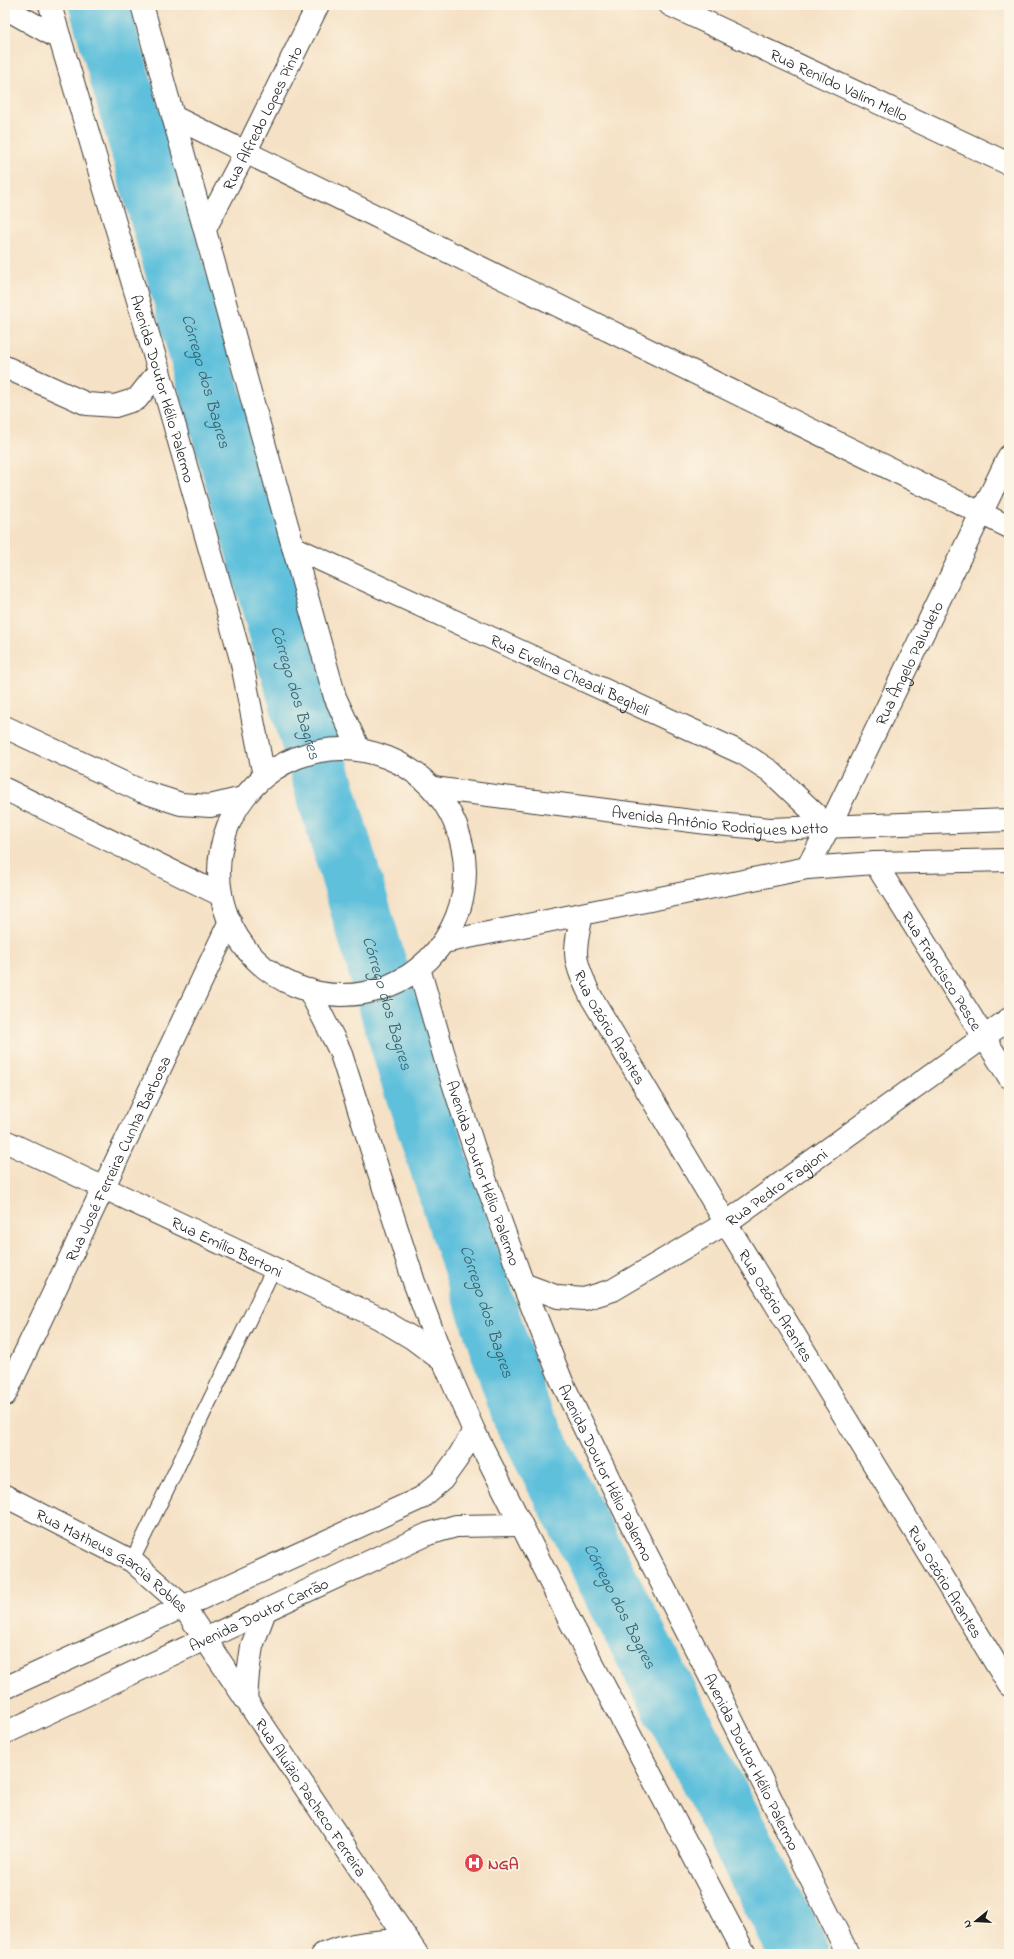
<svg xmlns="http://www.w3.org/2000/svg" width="1014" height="1959" viewBox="0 0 1014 1959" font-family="'Indie Flower',sans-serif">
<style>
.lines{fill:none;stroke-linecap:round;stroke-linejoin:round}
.river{stroke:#5ec0dc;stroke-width:60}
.service-casing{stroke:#3d3a35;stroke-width:16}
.minor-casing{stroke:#3d3a35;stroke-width:24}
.tertiary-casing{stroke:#3d3a35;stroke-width:24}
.primary-casing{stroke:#3d3a35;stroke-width:24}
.service{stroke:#fff;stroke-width:14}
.minor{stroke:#fff;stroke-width:22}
.tertiary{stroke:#fff;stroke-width:22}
.primary{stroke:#fff;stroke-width:22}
.labels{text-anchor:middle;stroke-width:3.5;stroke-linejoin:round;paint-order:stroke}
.street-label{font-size:16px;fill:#1c1c1c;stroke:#fcf5e5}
.health-label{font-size:16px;font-weight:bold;fill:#be3a42;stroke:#fcf5e5;text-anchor:start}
.water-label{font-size:17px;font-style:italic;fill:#365e69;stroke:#fcf5e5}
</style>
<rect width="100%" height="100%" fill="#fcf5e5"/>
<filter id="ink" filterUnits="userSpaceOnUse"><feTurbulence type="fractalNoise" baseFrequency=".025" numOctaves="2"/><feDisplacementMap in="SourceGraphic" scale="8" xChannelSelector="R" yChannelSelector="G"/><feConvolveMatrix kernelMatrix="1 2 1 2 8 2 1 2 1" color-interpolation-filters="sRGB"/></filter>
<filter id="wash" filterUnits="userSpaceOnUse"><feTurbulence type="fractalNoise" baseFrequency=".012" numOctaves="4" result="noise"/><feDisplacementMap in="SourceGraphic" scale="16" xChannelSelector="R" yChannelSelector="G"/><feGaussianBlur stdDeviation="0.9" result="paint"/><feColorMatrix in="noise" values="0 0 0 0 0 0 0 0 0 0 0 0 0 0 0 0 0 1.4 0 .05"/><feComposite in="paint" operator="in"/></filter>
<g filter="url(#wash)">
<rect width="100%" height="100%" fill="#f5e1c5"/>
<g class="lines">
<path class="river" id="s1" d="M99 5 286 657 409 1074 521 1412 800 1954"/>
</g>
</g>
<g filter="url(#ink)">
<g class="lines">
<defs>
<polyline id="service" points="132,1561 274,1268"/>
<g id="minor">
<path id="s2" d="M670 5 1009 164"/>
<polyline points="5,8 60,39"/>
<polyline points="174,117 1009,527"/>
<path id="s3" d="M205 229 246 151 318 5"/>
<polyline points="5,367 87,404 115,406 137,399 159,371"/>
<path id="s4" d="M293 547 744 754 770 771 829 827"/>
<path id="s5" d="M875 863 1009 1077"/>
<path id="s6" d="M807 868 829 827 1009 456"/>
<path id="s7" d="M582 915C573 954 573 959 590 995L726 1223 1009 1685"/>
<path id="s8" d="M5 1141 379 1318 412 1338 444 1362"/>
<path id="s9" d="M523 1284 558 1297 584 1299 613 1290 726 1223 1009 1019"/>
<path id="s10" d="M5 1395 230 921"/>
<path id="s11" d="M5 1496 132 1561 183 1606 417 1954"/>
<path d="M323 1954C351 1943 378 1941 407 1940"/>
</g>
<g id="tertiary">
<polyline points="5,727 141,791 181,804 210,806 243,798"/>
<path id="s12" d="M433 788 707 823 770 829 1009 820"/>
<polyline points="5,789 221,895"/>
<polyline points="444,942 807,868 875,863 1009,860"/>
<polyline points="5,1688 421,1498 442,1480 457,1459 474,1431"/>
<polyline points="246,1700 248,1673 252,1646 265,1611"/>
<path id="s13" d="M5 1733 428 1534 456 1526 520 1525"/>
</g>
<g id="primary">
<path id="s14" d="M50 5 159 371 241 659 264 776"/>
<polyline points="142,5 335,697 359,749"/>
<circle cx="342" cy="872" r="123"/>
<path id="s15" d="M419 968 444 1055 474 1148 523 1284 562 1382 626 1514 718 1692 848 1954"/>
<polyline points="309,990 340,1051 414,1282 444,1362 474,1431 570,1621 745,1954"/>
</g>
</defs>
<use href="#service" class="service-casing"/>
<use href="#minor" class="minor-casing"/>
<use href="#tertiary" class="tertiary-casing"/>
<use href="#primary" class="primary-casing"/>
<use href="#service" class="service"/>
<use href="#minor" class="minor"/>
<use href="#tertiary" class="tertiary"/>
<use href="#primary" class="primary"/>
</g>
</g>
<defs>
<symbol id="hospital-disc" viewBox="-11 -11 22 22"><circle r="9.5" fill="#e0444e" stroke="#fcf5e5"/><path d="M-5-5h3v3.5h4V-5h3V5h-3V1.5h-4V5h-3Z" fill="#fff"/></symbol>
</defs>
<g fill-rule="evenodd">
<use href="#hospital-disc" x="463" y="1852" width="22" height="22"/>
</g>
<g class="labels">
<g class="street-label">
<text dy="6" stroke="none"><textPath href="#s2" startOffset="187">Rua Renildo Valim Mello</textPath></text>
<text dy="6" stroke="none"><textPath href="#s3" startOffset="125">Rua Alfredo Lopes Pinto</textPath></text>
<text dy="6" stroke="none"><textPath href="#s14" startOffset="400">Avenida Doutor Hélio Palermo</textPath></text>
<text dy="6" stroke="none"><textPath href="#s6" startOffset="229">Rua Ângelo Paludeto</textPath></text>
<text dy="6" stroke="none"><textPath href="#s4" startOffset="305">Rua Evelina Cheadi Begheli</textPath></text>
<text dy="6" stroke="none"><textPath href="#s12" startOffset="289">Avenida Antônio Rodrigues Netto</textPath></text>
<text dy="6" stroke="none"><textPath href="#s5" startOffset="127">Rua Francisco Pesce</textPath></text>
<text dy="6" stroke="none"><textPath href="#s7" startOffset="121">Rua Ozório Arantes</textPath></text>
<text dy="6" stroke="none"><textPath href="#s10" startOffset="262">Rua José Ferreira Cunha Barbosa</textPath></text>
<text dy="6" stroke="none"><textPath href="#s15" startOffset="215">Avenida Doutor Hélio Palermo</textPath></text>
<text dy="6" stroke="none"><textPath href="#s9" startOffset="287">Rua Pedro Fagioni</textPath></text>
<text dy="6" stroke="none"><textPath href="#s8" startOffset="246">Rua Emílio Bertoni</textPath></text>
<text dy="6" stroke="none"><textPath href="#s7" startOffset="445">Rua Ozório Arantes</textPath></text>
<text dy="6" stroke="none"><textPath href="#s15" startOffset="539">Avenida Doutor Hélio Palermo</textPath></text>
<text dy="6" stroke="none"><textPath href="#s11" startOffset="126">Rua Matheus Garcia Robles</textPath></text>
<text dy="6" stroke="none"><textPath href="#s7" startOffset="769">Rua Ozório Arantes</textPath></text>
<text dy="6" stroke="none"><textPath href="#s13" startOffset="280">Avenida Doutor Carrão</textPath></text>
<text dy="6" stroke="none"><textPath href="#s15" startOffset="863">Avenida Doutor Hélio Palermo</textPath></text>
<text dy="6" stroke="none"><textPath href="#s11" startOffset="441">Rua Aluízio Pacheco Ferreira</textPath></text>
</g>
<g class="health-label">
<text x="488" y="1869">NGA</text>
</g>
<g class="water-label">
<text dy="6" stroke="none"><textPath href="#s1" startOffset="391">Córrego dos Bagres</textPath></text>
<text dy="6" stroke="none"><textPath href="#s1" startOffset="715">Córrego dos Bagres</textPath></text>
<text dy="6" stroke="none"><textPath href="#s1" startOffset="1039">Córrego dos Bagres</textPath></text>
<text dy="6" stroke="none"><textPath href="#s1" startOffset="1363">Córrego dos Bagres</textPath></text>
<text dy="6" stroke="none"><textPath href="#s1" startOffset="1687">Córrego dos Bagres</textPath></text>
</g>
</g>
<rect width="1014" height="1959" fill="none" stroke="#fcf5e5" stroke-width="20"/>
<g transform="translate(976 1921) rotate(252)" stroke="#fcf5e5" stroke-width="3" paint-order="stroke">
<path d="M0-3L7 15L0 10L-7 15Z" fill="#1c1c1c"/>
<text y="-6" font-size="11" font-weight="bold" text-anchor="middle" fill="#1c1c1c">N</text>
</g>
</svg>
